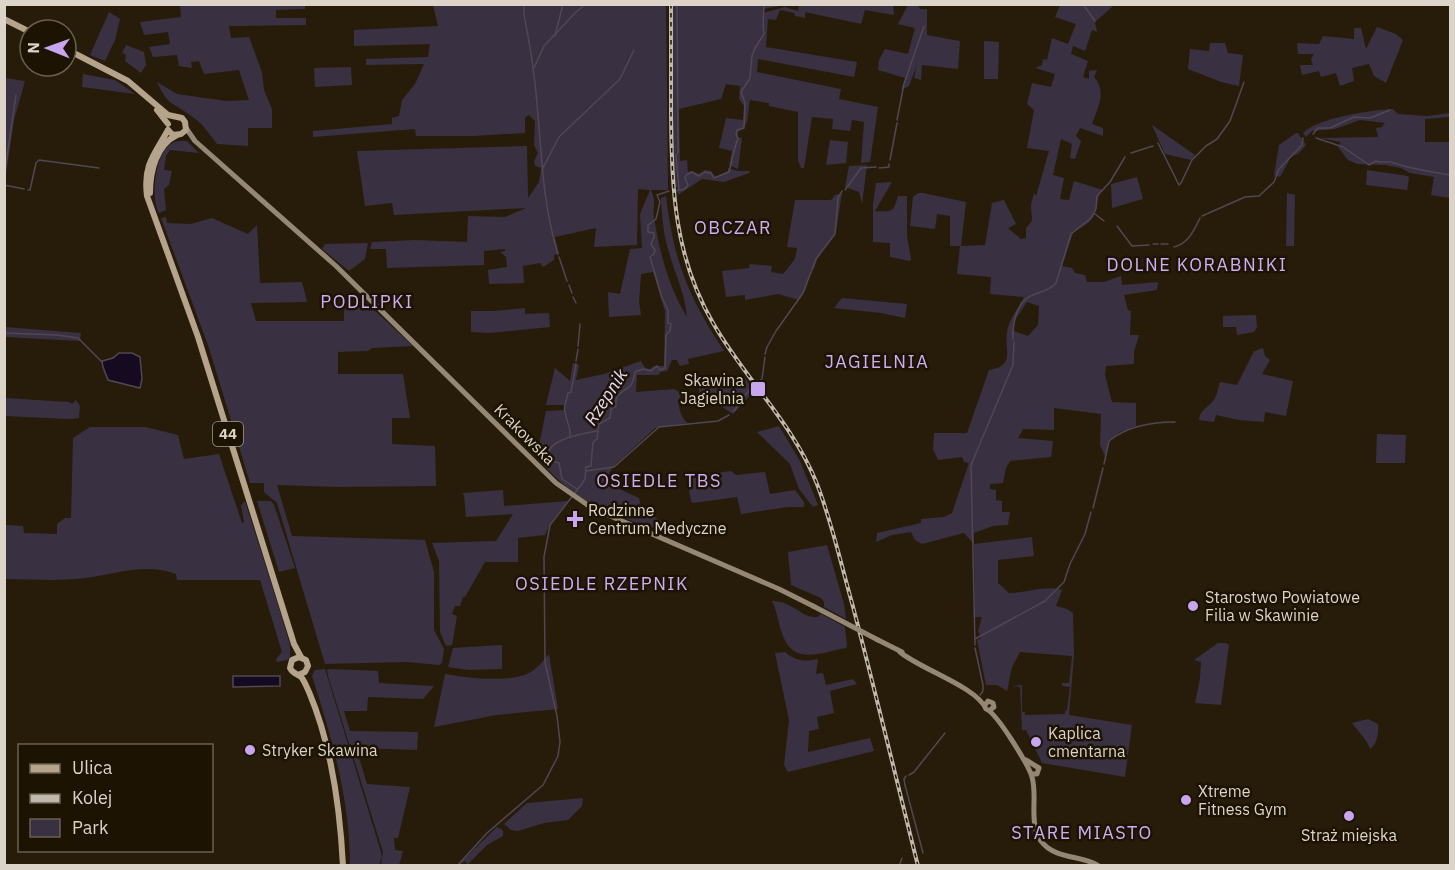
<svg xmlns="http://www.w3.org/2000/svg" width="1455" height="870" viewBox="0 0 1455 870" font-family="'IBM Plex Sans',sans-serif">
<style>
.green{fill:#393142;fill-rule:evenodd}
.water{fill:#150a20;stroke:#514753;stroke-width:1.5}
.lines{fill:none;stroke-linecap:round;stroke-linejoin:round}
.stream{stroke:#514753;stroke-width:1.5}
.secondary{stroke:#948774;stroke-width:5}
.primary{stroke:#b5a48b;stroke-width:6}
.rail-casing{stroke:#c1b8ac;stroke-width:4}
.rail{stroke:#1d1303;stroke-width:1.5;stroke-dasharray:4.5;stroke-linecap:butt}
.secondary-bridge{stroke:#948774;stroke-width:5}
.poi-dot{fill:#c8a6ef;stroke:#1d1303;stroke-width:2}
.labels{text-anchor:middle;stroke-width:5;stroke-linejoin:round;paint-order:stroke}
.shield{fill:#1d1303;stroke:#a39a8e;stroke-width:1.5}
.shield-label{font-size:15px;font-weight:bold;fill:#dcd4c9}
.poi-label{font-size:16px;fill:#dcd4c9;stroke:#1d1303;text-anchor:start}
.street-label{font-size:16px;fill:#dcd4c9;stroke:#1d1303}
.neighbourhood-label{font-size:18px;letter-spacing:1.5px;fill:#ceaef2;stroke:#1d1303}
.water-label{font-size:18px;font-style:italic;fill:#e8dafa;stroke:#1d1303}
</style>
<rect width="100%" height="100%" fill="#271c0a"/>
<g class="green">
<path d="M1091 4 1111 5 1112 7 1095 22 1097 32 1092 30 1085 51 1073 46 1071 54 1088 61 1083 77 1089 79V71L1097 70 1094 77C1107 92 1098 107 1092 124L1103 128V136L1080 128 1076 136 1081 141 1075 159 1070 158 1072 144 1061 139 1053 175 1064 178 1060 199 1069 200 1074 181 1103 190C1095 199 1099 202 1095 213 1092 223 1081 227 1073 233L1062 266 1072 268 1075 273 1085 275 1087 282H1104L1121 276 1122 285 1158 282 1157 290 1124 295 1128 310 1131 311 1130 335H1139L1134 352V364L1106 366 1105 375 1112 402 1136 403V426L1120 432 1109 440 1105 456 1100 445 1101 414 1054 408V430L1023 429 1018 438 1053 441 1051 457 1010 461 1006 468 1003 483 990 484V489L996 490V500L1002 501V512H1010L1008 525 993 526 974 533V544L1032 537 1034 556 998 560V583L1009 593C1027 593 1044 585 1062 590L1056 606 1067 609 1073 613 1074 656 1069 715 1132 725 1125 777 1042 763 1026 730H1022L1020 687 1012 686 1022 685V712H1025V715L1065 714V711L1067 710 1070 687 1062 686V683H1069L1072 656 1020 652 1012 667 1007 691 997 685H986L977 640 981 638 978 631 982 617H975L974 544 964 533 922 544 915 540 911 532 892 535 876 542 877 533 921 523V519L944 517 952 513 969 463 964 462 962 457 938 460 933 449 934 433H967L989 370C1016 366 1004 350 1007 332 1009 320 1018 308 1024 297L990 294 991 277 957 274 960 246H950V216L937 214 935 229 910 226 913 197 918 193H923L966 202 961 246 985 245 992 203 1004 200 1016 224 1008 228 1021 239 1026 238V228L1032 221 1031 205 1034 193 1036 196 1049 151 1027 148 1034 110 1027 104 1032 83 1051 87 1055 74 1035 68 1042 65 1043 59 1047 60 1052 38 1068 44 1076 24 1055 17 1060 5ZM1027 302 1039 306 1038 325 1028 336 1014 331 1015 320Z"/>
<path d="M180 5H305V9L276 10V18H306V25L229 26 231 38 249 37 262 72 264 90 272 109V128H248V146L217 144C210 135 203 124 194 118 175 103 168 107 157 82L177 94 226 101 249 100 239 70 204 74 199 61 191 62 192 68 179 66 177 55 153 57 149 47 170 44 168 32 144 35 140 22 181 17Z"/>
<path d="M433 5H666L668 190H651C657 203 652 206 654 217 659 251 669 288 687 317 685 292 674 272 668 249 663 232 662 215 661 198L666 196C674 262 688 296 724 351L688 359 689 364 680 366 677 360H672L667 371 660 372 659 375H637L636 392 674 389 681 393C677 405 679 413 687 423L655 428 613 467 604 482 639 498 641 507 662 522 661 525 651 528 645 527 585 500 566 487 548 470 539 460 541 453 540 440 546 411 564 410V405H546L555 368 570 381 573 363 579 365 576 380 604 374 641 361 645 368 650 369 654 366H664L665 311 653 272 641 274 639 302 641 315 609 317 608 292 620 294 630 249 642 248 640 214 650 190 638 189 637 245 594 247 596 228 555 237 559 254 554 255V260L543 267 540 263 523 266 524 283 489 284 488 270 507 267 506 257 500 252 505 251V249L484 251V265L387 268 386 249H370L372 242 415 240 467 242 468 216 505 217 526 208 394 215 392 203 365 206 357 151 527 146 528 198 539 182 541 168 535 166 534 161 538 153 534 145 535 121 529 115 525 118V133L473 136H416L415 129 313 137V131L392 124V118L399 116 402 100 415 84 424 64 366 65V59L428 57 430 44 354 46V30L438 26Z"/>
<path d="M672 5H784L763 9V13L785 7 798 11 799 5H893L894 15 865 10 861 24 805 12V18L795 16 794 13 780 10 776 20 768 19 766 47 857 62 854 77 758 59 757 72 841 89 839 99 878 107 870 162 861 163 864 122 852 120 850 131 832 129 833 119 812 117 804 168H801L798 160V112L769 106V103L750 100C747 113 751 125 738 132V137L742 138 738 169 729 165 732 151 719 148 726 118 743 120 744 106 739 99 740 86 726 84 721 99 679 109 680 161 687 160 688 172 692 171 698 174 705 170 711 171 715 177 728 171V168L738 171H750L749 173 724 182 702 179 678 195 677 187H674L673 176Z"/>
<polygon points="908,5 918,5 920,9 927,9 927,35 960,41 958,69 922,65 921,80 914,78 917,65 909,86 901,90 905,78 878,70 879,60 885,49 908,54 915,28 898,24"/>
<polygon points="109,12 120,19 115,40 105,61 90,55"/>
<polygon points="1377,27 1396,34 1403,40 1386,83 1374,76 1369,64 1352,68 1354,81 1340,86 1336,73 1321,77 1319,71 1302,75 1300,65 1313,65 1311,59 1314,54 1298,54 1297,43 1319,44 1323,36 1354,39 1354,28 1361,28 1366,49"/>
<polygon points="984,41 999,42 998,79 984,79"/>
<polygon points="1210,43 1225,43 1228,53 1243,55 1239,86 1221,82 1188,69 1190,49 1209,51"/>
<polygon points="126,45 144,52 146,65 141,73 125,61 126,55 122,53"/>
<polygon points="351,67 352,85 315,87 314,68"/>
<polygon points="83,74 115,80 135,94 82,87"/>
<polygon points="5,78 25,81 14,120 5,182"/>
<path d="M1393 109 1398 114 1427 116 1450 113V117L1425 119V142H1450V198L1431 195 1434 177 1410 173 1401 168 1385 165 1357 164 1348 160 1338 147 1341 142 1320 138 1378 137 1376 128 1382 127 1385 123 1360 120 1335 129 1312 131 1306 137 1303 133C1317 118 1372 110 1393 109Z"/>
<polygon points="1152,125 1195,155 1191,160 1165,154"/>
<polygon points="1296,133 1298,133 1306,145 1299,153 1291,157 1280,177 1274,175 1279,145"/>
<polygon points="830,140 848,142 846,163 826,165"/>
<path d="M184 141H187L199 153 170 150 166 156 164 170 172 171 169 185 164 189 166 210 159 213C150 196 155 150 174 142 177 141 181 141 184 141Z"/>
<polygon points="867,165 862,204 859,192 845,187 849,166"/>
<polygon points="1367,170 1408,176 1409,178 1407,190 1366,185"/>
<polygon points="1137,177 1143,199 1112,208 1111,184"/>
<path d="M892 182 875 211C894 212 893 212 898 196H907V236L911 259 910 261 890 257V243L873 242V205L876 183Z"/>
<polygon points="842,193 836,232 817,259 814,269 811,269 805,291 799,300 778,294 745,300 745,295 726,297 722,271 749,268 750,264 772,266 771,272 783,274 795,259 797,248 787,247 795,200 831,200 835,195"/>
<polygon points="1287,193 1295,195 1294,246 1286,246"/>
<polygon points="166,217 167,223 191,224 212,218 248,234 257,225 260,283 302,282 307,302 251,303 256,321 344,321 344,310 346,309 371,307 413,346 372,348 368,351 338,352 338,374 403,374 410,418 392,418 392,444 435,446 436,486 337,487 277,485 292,536 425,540 434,572 434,630 444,649 442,663 439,665 407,662 325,664 277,503 264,492 264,483 250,483 209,348 161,218"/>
<polygon points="368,243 365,259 349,271 322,249 325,244"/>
<polygon points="842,298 907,304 905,318 881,313 834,308"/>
<polygon points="525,308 525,314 549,313 550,327 489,333 471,332 471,311 494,311"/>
<polygon points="1256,315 1257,327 1254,332 1237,335 1236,327 1223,327 1223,316"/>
<polygon points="5,327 81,333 80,341 5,337"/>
<path d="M1263 348 1265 356 1270 360 1262 374 1293 381 1286 416 1265 412 1264 422 1239 420 1216 415 1214 422 1199 420C1200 410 1207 408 1213 401 1217 397 1218 387 1220 382L1237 385 1254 351Z"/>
<polygon points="744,377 754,391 733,414 721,406 700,397 698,384"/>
<polygon points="5,398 69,402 72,404 76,400 80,406 79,418 69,419 5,416"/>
<polygon points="779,426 800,461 818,505 813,507 799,489 790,464 757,432"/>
<path d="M90 427H145L178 435 184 459 219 454 242 523 244 522 241 505 245 501 282 618 290 645V657L287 660 277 662 276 659 282 652 260 580H177L176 574C143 561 109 577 75 579 52 581 28 579 5 579V525L23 526 24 533 57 534V524L65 518H71L73 438Z"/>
<polygon points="1377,434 1406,435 1405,463 1376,463"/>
<polygon points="731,471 736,475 765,472 770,494 795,490 804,502 804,507 788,507 741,514 737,497 693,503 691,501 687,477"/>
<polygon points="503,490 504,506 568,501 550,524 545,535 518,538 518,562 485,562 465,597 463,597 460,606 455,606 452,614 457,616 452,645 446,646 440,632 439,561 432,543 496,541 513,514 466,517 464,495 462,494 464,493"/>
<polygon points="257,501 271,501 274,505 295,568 279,572"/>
<polygon points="827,545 844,604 846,619 824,607 824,602 821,598 791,585 788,552"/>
<path d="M772 601C793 601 802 619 818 617L821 614 845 627 847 646 846 648C821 652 793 667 782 633 778 622 777 611 772 601Z"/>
<polygon points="1218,643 1226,643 1229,645 1221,705 1195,703 1200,679 1201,662 1194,660"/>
<polygon points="502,645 502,669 468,670 448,667 453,648"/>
<path d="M785 652C795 661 805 662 818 659L816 674 823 673 826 685 853 679 857 684 830 691 834 713 817 717 819 729 809 731 808 752 870 738 874 751 788 772 784 765 789 720 775 653Z"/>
<path d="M549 654 558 709 496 715 434 727 445 674C467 678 509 683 529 673 537 669 543 661 549 654Z"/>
<path d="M325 669 381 852 382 857 379 865H350C350 800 332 738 312 676L315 670Z"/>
<polygon points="329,669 378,671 379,683 434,686 423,699 368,697 367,711 344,711 350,731 418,732 417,750 356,748 367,784 410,787 398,838 394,838 395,850 403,851 399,865 381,865 383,852 328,676 327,670"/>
<path d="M1368 719 1378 724C1379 732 1377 745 1370 749L1367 742 1352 723Z"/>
<polygon points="583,798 582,806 568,820 544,823 518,831 511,830 504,824 527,803"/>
<polygon points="497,827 503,830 503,836 487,845 468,864 465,861 458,865"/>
</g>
<g class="water">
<polygon points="119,353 132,353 140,357 142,379 140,388 108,380 103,367 102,361 113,358"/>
<polygon points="233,676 280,676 280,686 233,687"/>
</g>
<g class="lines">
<g class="stream">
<path d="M524 4V14C527 32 531 50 533 68 542 130 539 194 558 254"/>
<polyline points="677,4 678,152 676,156 679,189"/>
<polyline points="1083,4 1095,21"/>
<polyline points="555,36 563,4"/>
<polyline points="534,68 544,46 576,12 586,4"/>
<polyline points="897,120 904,84 924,26"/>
<polyline points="1313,134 1318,128 1330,128 1354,117 1370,118 1390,110"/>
<path d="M1316 138 1343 147 1369 165 1376 161C1382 164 1388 160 1394 163 1412 169 1431 172 1450 175"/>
<polyline points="1158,143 1179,185 1181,183 1192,160 1206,146 1217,139 1230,121 1244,82"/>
<polyline points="1131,153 1153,146"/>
<polyline points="890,160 897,123"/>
<polyline points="543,168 559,137 620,79 634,50"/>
<polyline points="879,168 889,167 889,164"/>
<polyline points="4,177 16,95"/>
<polyline points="4,185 24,189"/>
<polyline points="28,190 30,190 36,163 39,160 99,168"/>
<polyline points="845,190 861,168 876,167"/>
<path d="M675 191 685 189 688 185 685 178 686 175 692 172 699 176 705 172 711 173 714 178 729 172C731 165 735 144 738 139L736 134 737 130 744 128 745 103 741 92 750 78 752 56 755 48 764 34C762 22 764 15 764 4"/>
<polyline points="1095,214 1104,221"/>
<polyline points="1202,216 1245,197 1259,196 1274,182 1279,169 1302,145 1303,138"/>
<polyline points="1117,226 1132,246 1149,245"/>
<polyline points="1153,244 1158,244"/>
<polyline points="1161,244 1168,244"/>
<path d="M1174 247C1189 243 1194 230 1200 218"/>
<polyline points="559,257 567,281"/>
<polyline points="569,285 572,293"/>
<polyline points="573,297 576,303"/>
<polyline points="4,333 57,335 78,338 102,362"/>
<path d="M1013 339C1012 326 1016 307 1026 299 1036 291 1048 293 1056 283L1071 234 1091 218 1096 209 1097 196 1110 182 1125 157"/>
<polyline points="578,346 580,324"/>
<polyline points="765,354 767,347 776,331 803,293 816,259 835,234 838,198 842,191"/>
<polyline points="576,361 578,349"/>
<polyline points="759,381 762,379 765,357"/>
<polyline points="734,411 750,389"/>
<path d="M570 436C571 427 566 421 565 412 563 406 567 400 568 393L571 392 576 364"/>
<path d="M1104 464 1109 441C1127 426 1152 422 1175 422"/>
<polyline points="586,471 614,467 659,427 718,421 729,415"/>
<path d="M577 489 562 479 559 463 549 460C542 439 583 434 597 431"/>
<polyline points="1093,508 1103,468"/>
<polyline points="975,639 1045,601 1064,582 1070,564 1085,534 1091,512"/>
<polyline points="975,645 971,465 1013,365 1014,342"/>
<polyline points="975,648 983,685 983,691 980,695"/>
<polyline points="909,775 914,772 945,733"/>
<polyline points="906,776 904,779 905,785 923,853"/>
<path d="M457 866 487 833 543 785 558 756 560 742 557 716 545 662 544 557 550 525 581 485 585 479 586 467 591 466 593 442 597 439 599 424 610 418 611 409 616 406C614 394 622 393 630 386 633 383 634 377 635 372L643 369 651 371 657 366 660 370 665 368 666 335 670 331 671 324 668 323V310L662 298 650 257 654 254 655 250 651 244 654 237V233L648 232V225L656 219 660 202 657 195 669 191"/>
<polyline points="899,866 902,858"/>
</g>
<g class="secondary">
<polyline points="186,128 195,141 336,266 556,483 592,508 779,589 813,606"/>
<polyline points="878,640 902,652"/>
<path d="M900 652C920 669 977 687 986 709 997 713 1029 766 1032 777 1038 797 1028 822 1041 841 1055 860 1083 855 1099 866"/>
<polyline points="985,705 988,701 993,703 994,707 990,710"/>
<polyline points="1026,760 1039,768 1037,774 1032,774"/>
</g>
<g class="primary">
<polyline points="4,19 30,32"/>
<polyline points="66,49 128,81 168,115 182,118 185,122 186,130 181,134 173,135 168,130"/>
<polyline points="157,110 168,124"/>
<path d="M168 130C154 155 143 165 147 196L198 337 294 644 301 657"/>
<path d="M150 193C150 172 156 145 177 135"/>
<path d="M298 675 305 672 308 666 306 660 299 657 292 660 290 668C293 674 296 673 300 676 304 679 307 688 309 692 332 746 340 808 343 866"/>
</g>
<defs>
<path id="rail" d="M671 4C671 41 671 78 671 115 672 190 674 256 713 323 745 379 793 423 817 484 832 523 841 564 852 603 875 690 896 778 918 866"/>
</defs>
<use href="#rail" class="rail-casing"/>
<use href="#rail" class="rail"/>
<polyline class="secondary-bridge" points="813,606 878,640"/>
</g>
<g class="poi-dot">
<rect x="750" y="381" width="16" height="16" rx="3"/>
<path d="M572 510h6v6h6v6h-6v6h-6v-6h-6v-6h6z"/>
<circle cx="1193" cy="606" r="6"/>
<circle cx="1036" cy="742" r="6"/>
<circle cx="250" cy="750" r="6"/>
<circle cx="1186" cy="800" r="6"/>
<circle cx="1349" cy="816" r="6"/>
</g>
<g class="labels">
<rect class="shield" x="213" y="422" width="30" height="24" rx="4.5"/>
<g class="shield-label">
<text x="228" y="439">44</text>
</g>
<g class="poi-label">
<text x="744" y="386" text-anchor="end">Skawina<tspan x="744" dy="18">Jagielnia</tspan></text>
<text x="588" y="516">Rodzinne<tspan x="588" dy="18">Centrum Medyczne</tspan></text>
<text x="1205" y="603">Starostwo Powiatowe<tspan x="1205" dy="18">Filia w Skawinie</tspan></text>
<text x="1048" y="739">Kaplica<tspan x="1048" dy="18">cmentarna</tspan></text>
<text x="262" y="756">Stryker Skawina</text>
<text x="1198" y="797">Xtreme<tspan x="1198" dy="18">Fitness Gym</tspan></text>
<text x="1349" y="841" text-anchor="middle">Straż miejska</text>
</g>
<g class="street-label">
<text transform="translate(525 434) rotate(45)" y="6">Krakowska</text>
</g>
<g class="neighbourhood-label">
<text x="733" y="234">OBCZAR</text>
<text x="1197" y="271">DOLNE KORABNIKI</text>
<text x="367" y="308">PODLIPKI</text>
<text x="877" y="368">JAGIELNIA</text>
<text x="659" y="487">OSIEDLE TBS</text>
<text x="602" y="590">OSIEDLE RZEPNIK</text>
<text x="1082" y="839">STARE MIASTO</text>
</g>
<g class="water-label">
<text transform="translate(606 397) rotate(-57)" y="6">Rzepnik</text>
</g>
</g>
<rect width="1455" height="870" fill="none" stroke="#dcd4c9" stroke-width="12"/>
<rect x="18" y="744" width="195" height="108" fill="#1d1303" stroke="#696052" stroke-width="1.5"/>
<rect x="30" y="764" width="30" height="9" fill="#b5a48b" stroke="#696052" stroke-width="1.5"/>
<text x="72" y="774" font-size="18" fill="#dcd4c9">Ulica</text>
<rect x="30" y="794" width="30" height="9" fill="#c1b8ac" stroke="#696052" stroke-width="1.5"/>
<text x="72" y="804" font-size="18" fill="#dcd4c9">Kolej</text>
<rect x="30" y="819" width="30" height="18" fill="#393142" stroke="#696052" stroke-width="1.5"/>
<text x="72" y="834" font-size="18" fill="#dcd4c9">Park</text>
<g transform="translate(48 48) rotate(271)"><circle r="28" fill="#1d1303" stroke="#696052" stroke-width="1.5"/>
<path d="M0-4.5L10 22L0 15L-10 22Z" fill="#c8a6ef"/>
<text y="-9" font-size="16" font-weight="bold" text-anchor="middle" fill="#dcd4c9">N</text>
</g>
</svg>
